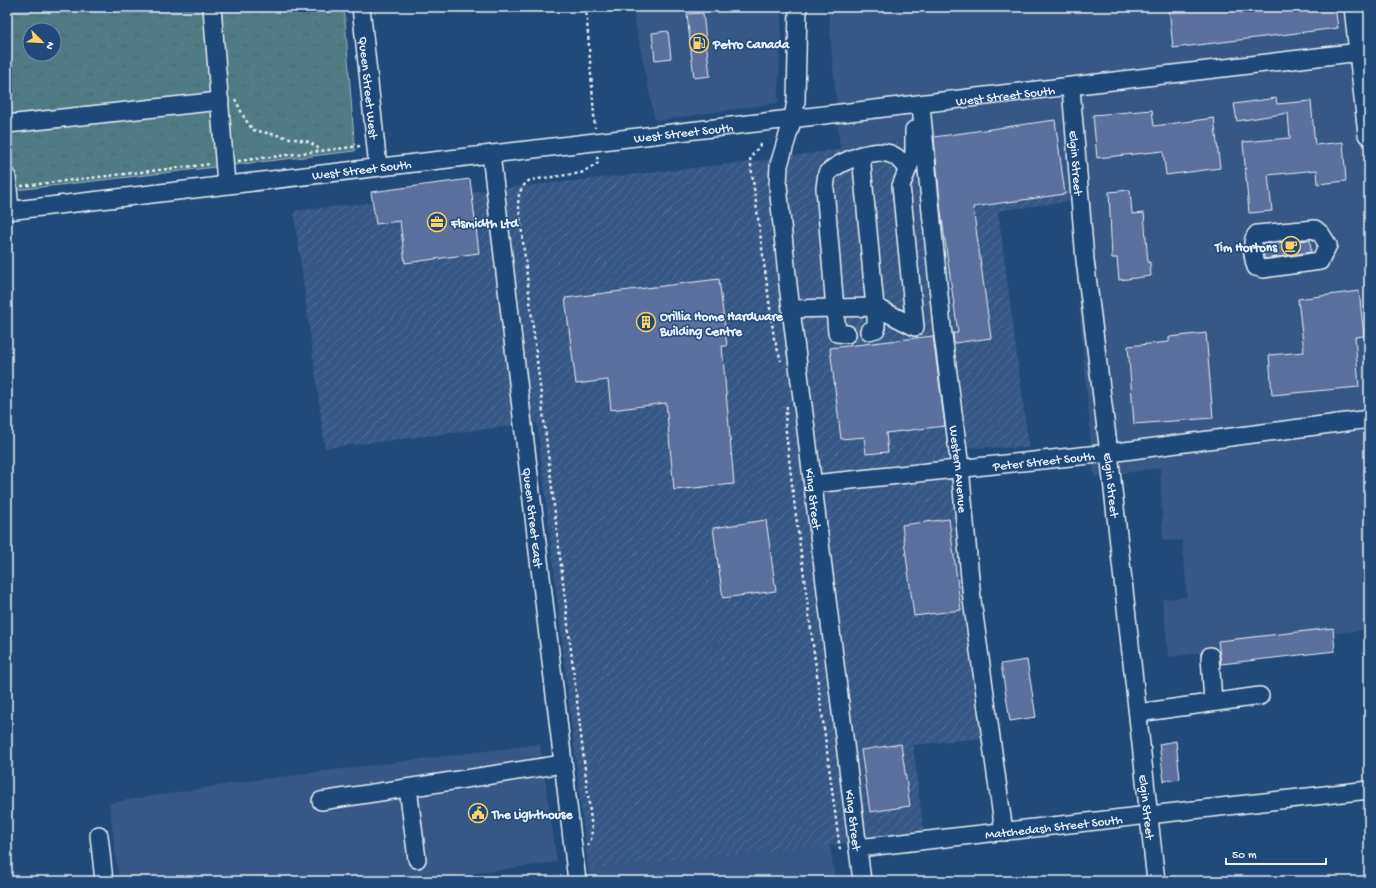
<svg xmlns="http://www.w3.org/2000/svg" width="1376" height="888" viewBox="0 0 1376 888" font-family="'Gochi Hand',sans-serif">
<style>
.built{fill:#355887}
.industrial{fill:url(#industrial-furrows)}
.grass{fill:url(#grass-tufts);stroke:#9cb6be;fill-rule:evenodd}
.building{fill:#5c6f9f;stroke:#e8f1f8}
.lines{fill:none;stroke-linecap:round;stroke-linejoin:round}
.minor-tunnel{stroke:#3d638d;stroke-width:17;stroke-dasharray:17 8;stroke-linecap:butt}
.minor-casing{stroke:#e8f1f8;stroke-width:20}
.major-casing{stroke:#e8f1f8;stroke-width:24}
.path{stroke:#e8f1f8;stroke-width:2.5;stroke-dasharray:3 3;stroke-linecap:butt}
.minor{stroke:#1f4a7a;stroke-width:17}
.major{stroke:#1f4a7a;stroke-width:21}
.labels{text-anchor:middle;stroke-width:3;stroke-linejoin:round;paint-order:stroke}
.poi-label{font-size:13px;font-weight:bold;fill:#e8f1f8;stroke:#1f4a7a;text-anchor:start}
.street-label{font-size:13px;fill:#e8f1f8;stroke:#1f4a7a}
</style>
<defs>
<pattern id="industrial-furrows" width="10" height="10" patternUnits="userSpaceOnUse"><rect width="10" height="10" fill="#355887"/><path d="M-1 1l2-2M0 10L10 0M9 11l2-2" fill="none" stroke="#527099"/></pattern>
<pattern id="grass-tufts" width="24" height="20" patternUnits="userSpaceOnUse"><rect width="24" height="20" fill="#4f7b84"/><path d="M3 7l-1-3M5 7V3M7 7l1-3M15 17l-1-3M17 17v-4M19 17l1-3" fill="none" stroke="#4b646a"/></pattern>
</defs>
<rect width="100%" height="100%" fill="#1f4a7a"/>
<filter id="ink" filterUnits="userSpaceOnUse"><feTurbulence type="fractalNoise" baseFrequency=".025" numOctaves="2"/><feDisplacementMap in="SourceGraphic" scale="8" xChannelSelector="R" yChannelSelector="G"/><feConvolveMatrix kernelMatrix="1 2 1 2 8 2 1 2 1" color-interpolation-filters="sRGB"/></filter>
<g filter="url(#ink)">
<g class="built">
<polygon points="632,7 782,7 778,103 655,121"/>
<polygon points="828,7 1369,7 1369,629 1169,657 1162,599 1187,597 1182,540 1163,541 1160,468 1094,477 1070,201 1056,120 840,149"/>
<polygon points="540,744 557,862 419,881 119,881 109,803 248,781"/>
<polygon points="830,845 835,881 589,881 588,869"/>
</g>
<polygon class="industrial" points="1056,120 1070,201 998,211 1029,448 953,447 991,737 913,745 924,836 588,869 537,423 325,448 294,211 748,162"/>
<path class="grass" d="M7 7H344L355 151 7 191ZM30 30H54V54H30Z"/>
<g class="building">
<polygon points="1169,7 1335,7 1338,28 1173,48"/>
<polygon points="703,13 710,76 694,78 687,14"/>
<polygon points="668,31 671,58 655,60 652,33"/>
<polygon points="1276,98 1277,104 1311,101 1315,145 1343,142 1346,181 1318,184 1317,170 1268,175 1272,211 1249,213 1243,142 1290,138 1288,113 1237,121 1234,104"/>
<polygon points="1152,110 1154,126 1214,118 1220,168 1166,175 1163,151 1097,158 1093,115"/>
<polygon points="1055,120 1065,194 973,207 991,338 954,343 953,333 958,333 941,212 934,137"/>
<polygon points="470,179 479,253 405,263 400,221 376,224 371,192"/>
<polygon points="1130,190 1132,214 1144,213 1148,263 1150,262 1151,276 1119,280 1117,258 1112,258 1109,192"/>
<polygon points="1310,240 1311,252 1264,259 1263,244"/>
<polygon points="719,279 727,346 722,346 734,484 674,490 666,403 611,410 608,380 576,384 565,298"/>
<polygon points="1359,291 1364,336 1355,337 1359,387 1272,395 1269,355 1304,352 1298,299"/>
<polygon points="1206,333 1213,418 1134,424 1128,346 1169,342 1169,337"/>
<polygon points="933,336 945,426 886,433 888,452 866,454 864,437 841,439 830,348"/>
<polygon points="949,519 961,610 914,616 902,525"/>
<polygon points="766,520 776,591 723,598 713,528"/>
<polygon points="1333,628 1335,651 1221,664 1218,641"/>
<polygon points="1027,660 1036,717 1010,721 1001,664"/>
<polygon points="1176,741 1180,779 1164,781 1159,744"/>
<polygon points="901,744 910,806 870,812 861,750"/>
</g>
<g class="lines">
<polyline class="minor-tunnel" points="847,334 869,331"/>
<defs>
<g id="minor">
<polyline points="212,7 226,184"/>
<path id="s1" d="M361 7 378 167"/>
<path id="s2" d="M798 7 796 101 793 118 779 165 778 185 788 285 862 881"/>
<path id="s3" d="M1071 88 1085 260 1109 453 1156 881"/>
<path id="s4" d="M921 106 942 327 960 467 972 600 1004 832"/>
<polyline points="7,124 220,101"/>
<path id="s5" d="M491 154 577 881"/>
<polyline points="861,155 876,318 876,329 869,331"/>
<polyline points="7,177 10,210"/>
<path id="s6" d="M7 211C458 155 910 108 1360 52"/>
<path d="M1315 229 1321 234 1328 245 1320 261 1263 269 1256 267C1253 259 1250 240 1257 234Z"/>
<polyline points="792,309 876,307 915,327 901,186 914,153 914,130"/>
<path d="M847 334 837 333 825 188 827 173C841 161 879 144 896 157 900 160 904 165 907 169"/>
<path id="s7" d="M813 484 1109 453 1369 419"/>
<polyline points="1210,656 1213,702"/>
<polyline points="1138,713 1260,696"/>
<polyline points="408,788 417,859"/>
<polyline points="321,801 563,764"/>
<polyline points="99,835 104,881"/>
<path id="s8" d="M858 848 1369 790"/>
</g>
<polyline id="major" points="1355,7 1369,134"/>
</defs>
<use href="#minor" class="minor-casing"/>
<use href="#major" class="major-casing"/>
<g class="path">
<polyline points="586,7 595,128"/>
<polyline points="235,99 245,119 253,130 309,142 317,147 320,151"/>
<polyline points="761,144 750,158 774,338 781,361"/>
<polyline points="238,161 361,146"/>
<polyline points="21,186 211,164"/>
<polyline points="787,406 785,423 793,493 840,850"/>
<path d="M588 846 591 840 592 829 518 199C520 190 523 185 530 180L581 173 598 163 597 155"/>
</g>
<use href="#minor" class="minor"/>
<use href="#major" class="major"/>
</g>
</g>
<defs>
<symbol id="fuel-ring" viewBox="-11 -11 22 22"><circle r="9.5" fill="#1f4a7a" stroke="#ffd166" stroke-width="1.5"/><path d="M-5.5-6h7V0h2V4h1.3V-2.5L3-4.5l.8-.8L6-3V5H2.5V1h-1V6h-7ZM-4.2-4.7v3.2H.2V-4.7Z" fill="#ffd166"/></symbol>
<symbol id="office-ring" viewBox="-11 -11 22 22"><circle r="9.5" fill="#1f4a7a" stroke="#ffd166" stroke-width="1.5"/><path d="M-6-3h4V-5.5h4V-3h4V5H-6ZM-1-4.5V-3h2v-1.5ZM-6 0V1H6V0Z" fill="#ffd166"/></symbol>
<symbol id="cafe-ring" viewBox="-11 -11 22 22"><circle r="9.5" fill="#1f4a7a" stroke="#ffd166" stroke-width="1.5"/><path d="M-5.5-4.5H6V0H3Q3 3.5 0 3.5H-2.5Q-5.5 3.5-5.5 0ZM3-3.2v2h1.7v-2ZM-6 4.5H4V6H-6Z" fill="#ffd166"/></symbol>
<symbol id="building-ring" viewBox="-11 -11 22 22"><circle r="9.5" fill="#1f4a7a" stroke="#ffd166" stroke-width="1.5"/><path d="M-4-6H4V6H1V3H-1V6H-4ZM-2.5-4.3h1.7v1.8h-1.7ZM.8-4.3h1.7v1.8H.8ZM-2.5-1h1.7V.8h-1.7ZM.8-1h1.7V.8H.8Z" fill="#ffd166"/></symbol>
<symbol id="civic-ring" viewBox="-11 -11 22 22"><circle r="9.5" fill="#1f4a7a" stroke="#ffd166" stroke-width="1.5"/><path d="M-.6-6.5H3V-4.5H.6V-3L4-1V1h2V6H-6V1h2V-1L-.6-3ZM-1.2 2.5V6h2.4V2.5Z" fill="#ffd166"/></symbol>
</defs>
<g fill-rule="evenodd">
<use href="#fuel-ring" x="688" y="32" width="22" height="22"/>
<use href="#office-ring" x="426" y="211" width="22" height="22"/>
<use href="#cafe-ring" x="1280" y="235" width="22" height="22"/>
<use href="#building-ring" x="635" y="311" width="22" height="22"/>
<use href="#civic-ring" x="467" y="802" width="22" height="22"/>
</g>
<g class="labels">
<g class="poi-label">
<text x="713" y="48">Petro Canada</text>
<text x="451" y="227">Flsmidth Ltd</text>
<text x="1277" y="251" text-anchor="end">Tim Hortons</text>
<text x="660" y="320">Orillia Home Hardware<tspan x="660" dy="15">Building Centre</tspan></text>
<text x="492" y="818">The Lighthouse</text>
</g>
<g class="street-label">
<text dy="5" stroke="none"><textPath href="#s1" startOffset="81">Queen Street West</textPath></text>
<text dy="5" stroke="none"><textPath href="#s6" startOffset="1005">West Street South</textPath></text>
<text dy="5" stroke="none"><textPath href="#s6" startOffset="681">West Street South</textPath></text>
<text dy="5" stroke="none"><textPath href="#s3" startOffset="75">Elgin Street</textPath></text>
<text dy="5" stroke="none"><textPath href="#s6" startOffset="357">West Street South</textPath></text>
<text dy="5" stroke="none"><textPath href="#s7" startOffset="232">Peter Street South</textPath></text>
<text dy="5" stroke="none"><textPath href="#s4" startOffset="365">Western Avenue</textPath></text>
<text dy="5" stroke="none"><textPath href="#s3" startOffset="399">Elgin Street</textPath></text>
<text dy="5" stroke="none"><textPath href="#s2" startOffset="496">King Street</textPath></text>
<text dy="5" stroke="none"><textPath href="#s5" startOffset="366">Queen Street East</textPath></text>
<text dy="5" stroke="none"><textPath href="#s3" startOffset="723">Elgin Street</textPath></text>
<text dy="5" stroke="none"><textPath href="#s2" startOffset="820">King Street</textPath></text>
<text dy="5" stroke="none"><textPath href="#s8" startOffset="197">Matchedash Street South</textPath></text>
</g>
</g>
<rect width="1376" height="888" fill="none" stroke="#1f4a7a" stroke-width="24"/>
<rect x="12" y="12" width="1352" height="864" fill="none" stroke="#e8f1f8" stroke-width="1.5" filter="url(#ink)"/>
<g transform="translate(42 42) rotate(114)"><circle r="19" fill="#1f4a7a" stroke="#6f8dac"/>
<path d="M0-3L7 15L0 10L-7 15Z" fill="#ffd166"/>
<text y="-6" font-size="11" font-weight="bold" text-anchor="middle" fill="#e8f1f8">N</text>
</g>
<path d="M1226 858v6h100v-6" fill="none" stroke="#e8f1f8" stroke-width="2"/>
<text x="1232" y="858" font-size="12" fill="#e8f1f8" stroke="#1f4a7a" stroke-width="3" paint-order="stroke">50 m</text>
</svg>
